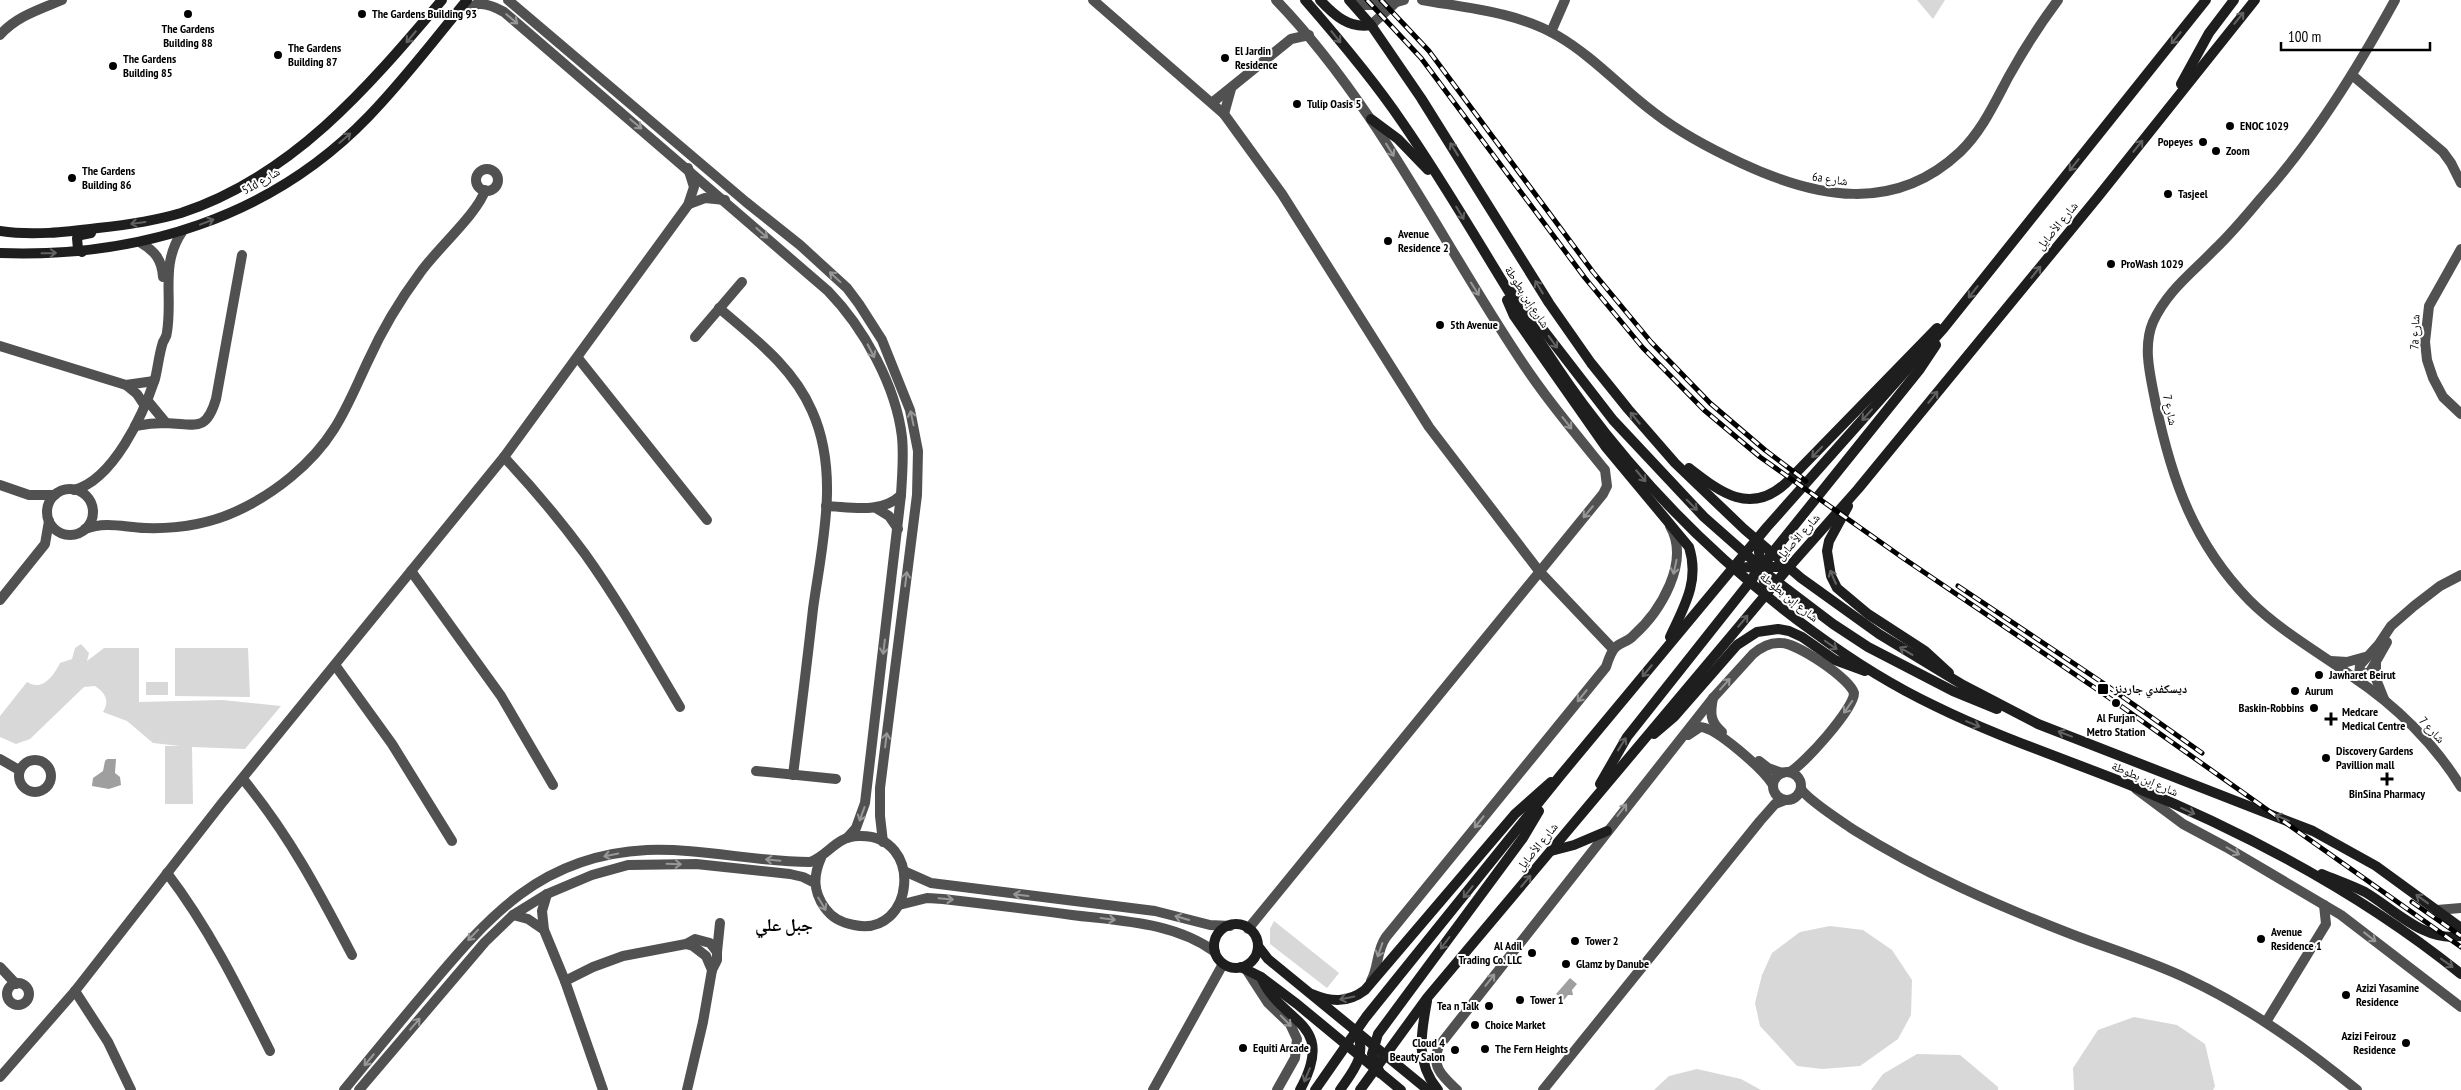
<svg xmlns="http://www.w3.org/2000/svg" width="2461" height="1090" viewBox="0 0 2461 1090" font-family="'PT Sans Narrow','Noto Naskh Arabic',sans-serif">
<style>
.green{fill:#d8d8d8}
.water{fill:#9f9f9f}
.lines{fill:none;stroke-linecap:round;stroke-linejoin:round}
.street{stroke:#515151;stroke-width:10}
.secondary{stroke:#1e1e1e;stroke-width:10}
.rail-casing{stroke:#000;stroke-width:5}
.rail{stroke:#fff;stroke-width:3;stroke-dasharray:9;stroke-linecap:butt}
.oneway{stroke:#626262}
.oneway2{stroke:#979797}
.poi-dot{fill:#000;stroke:#fff;stroke-width:2}
.labels{text-anchor:middle;stroke-width:4;stroke-linejoin:round;paint-order:stroke}
.poi-label{font-size:12px;font-weight:bold;fill:#000;stroke:#fff;text-anchor:start}
.street-label{font-size:12px;fill:#000;stroke:#fff}
.district-label{font-size:18px;font-weight:bold;fill:#000;stroke:#fff}
</style>
<rect width="100%" height="100%" fill="#fff"/>
<g class="green">
<polygon points="1917,0 1945,0 1933,19"/>
<path d="M81 644 89 653 87 661 104 648H139V702L222 700 281 706 245 749 192 747 193 804H165V746H180L153 743 127 721 103 712C110 700 105 693 95 686L84 687 30 739 16 744 0 737V716L27 682C43 692 54 675 60 663L72 659 75 648Z"/>
<polygon points="175,648 248,648 250,697 175,696"/>
<rect x="146" y="682" width="22" height="13"/>
<polygon points="1274,921 1339,973 1327,988 1270,944 1270,929"/>
<polygon points="1830,926 1863,930 1892,950 1912,980 1911,1015 1898,1039 1860,1066 1822,1069 1797,1066 1760,1026 1755,1003 1762,975 1772,953 1800,932"/>
<polygon points="2134,1017 2177,1025 2205,1044 2215,1086 2213,1090 2074,1090 2073,1068 2098,1030"/>
<polygon points="1917,1054 1960,1055 1998,1087 1998,1090 1871,1090 1883,1074"/>
<polygon points="1697,1069 1741,1079 1761,1090 1654,1090 1669,1076"/>
</g>
<g class="water">
<polygon points="107,759 116,759 115,773 120,777 121,785 109,789 92,786 93,778 103,771 105,761"/>
<polygon points="1570,978 1577,984 1572,990 1573,995 1568,995 1564,1000 1556,994"/>
</g>
<g class="lines">
<g class="street">
<polyline points="508,0 746,202 800,245 847,288 859,304 882,340 910,410 918,451 917,495 880,788 880,816 883,842"/>
<polyline points="1093,0 1224,114 1282,194 1429,427 1539,571 1613,649"/>
<path d="M1422 0C1467 8 1517 12 1558 36 1594 57 1623 90 1656 114 1682 134 1711 149 1741 163 1816 198 1894 214 1960 152 1982 131 1995 102 2009 76 2024 49 2040 24 2058 0"/>
<path d="M2395 0C2357 69 2314 139 2261 198 2246 216 2231 234 2214 250 2192 273 2167 291 2153 322 2142 348 2151 378 2156 405 2172 481 2194 543 2249 600 2280 631 2318 652 2353 677 2395 705 2435 744 2461 787"/>
<polyline points="1354,5 1386,5 1404,0"/>
<path d="M455 15C476 2 482 0 504 12L828 291C864 328 896 386 902 437 904 456 902 476 901 495L865 803 856 828 847 838"/>
<polyline points="1371,25 1394,4"/>
<polyline points="1551,32 1565,0"/>
<path d="M0 35C17 16 39 10 62 0"/>
<polyline points="2352,75 2443,152 2451,163 2461,183"/>
<polyline points="1213,102 1291,39 1309,35"/>
<polyline points="1224,114 1231,89"/>
<circle cx="487" cy="180" r="11"/>
<polyline points="689,204 705,198 725,200"/>
<path d="M141 243C155 251 162 260 163 277"/>
<polyline points="2461,249 2429,306 2425,342 2427,360 2433,378 2443,397 2461,414"/>
<path d="M719 308C755 339 793 367 812 411 840 473 822 544 813 609 807 664 800 719 793 775"/>
<polyline points="695,337 742,282"/>
<polyline points="0,346 126,385 154,381"/>
<polyline points="578,358 707,520"/>
<polyline points="126,385 137,394 145,406"/>
<polyline points="147,400 166,423"/>
<path d="M135 426C145 424 155 423 166 423 195 424 206 433 216 399L242 255"/>
<path d="M504 457C533 488 560 520 585 554 620 603 649 655 680 707"/>
<polyline points="0,485 29,495 55,495"/>
<circle cx="70" cy="512" r="23"/>
<path d="M74 490C113 480 143 415 155 379 158 367 159 354 163 342 165 338 167 336 167 332 173 295 160 265 182 232"/>
<path d="M826 506C852 507 881 514 901 495"/>
<polyline points="876,508 889,516 898,529"/>
<path d="M85 529C106 521 123 527 145 528 175 529 209 524 237 511 274 494 312 464 334 429 348 407 357 384 368 361 382 330 400 300 420 273 435 251 479 212 485 190"/>
<polyline points="411,571 501,696 553,785"/>
<polyline points="0,600 45,544 49,521"/>
<polyline points="2331,661 2347,662 2365,657"/>
<polyline points="2376,662 2376,679 2384,699"/>
<polyline points="335,665 392,744 452,841"/>
<polyline points="2355,676 2370,672 2387,642"/>
<polyline points="2362,683 2359,676 2360,665 2379,644 2391,626 2414,606 2440,586 2461,575"/>
<path d="M1713 698C1710 713 1710 722 1722 732"/>
<path d="M1688 735 1700 727C1716 727 1764 770 1773 785"/>
<polyline points="0,759 19,770"/>
<circle cx="35" cy="776" r="16"/>
<polyline points="1759,761 1768,768 1782,773"/>
<polyline points="756,771 836,779"/>
<circle cx="1787" cy="786" r="14"/>
<path d="M243 779C289 835 318 890 352 955"/>
<path d="M1801 789C1809 801 1841 821 1854 830 1923 873 1996 905 2071 934 2110 949 2150 961 2188 979 2250 1008 2304 1047 2357 1090"/>
<polyline points="2136,789 2183,824 2226,847 2341,915 2461,1007"/>
<polyline points="904,871 931,883 1155,911 1210,925 1230,926"/>
<path d="M167 873C209 928 239 989 270 1051"/>
<polyline points="547,894 542,911 544,930 565,981 603,1090"/>
<path d="M899 905 927 898 943 899C986 904 1029 909 1072 915 1120 921 1174 922 1215 952"/>
<polyline points="2437,910 2461,908"/>
<polyline points="513,915 528,919 544,930"/>
<path d="M1248 929 1603 494 1607 486 1605 470C1575 433 1544 396 1518 356 1439 237 1376 104 1276 0"/>
<polyline points="686,944 693,946 706,956 712,970 703,1022 687,1090"/>
<polyline points="717,952 720,923"/>
<polyline points="0,967 16,984"/>
<polyline points="1246,969 1268,1003 1290,1024 1297,1039 1295,1058 1277,1090"/>
<polyline points="565,981 593,967 623,956 686,944 695,939 710,943 717,952 717,960 712,970"/>
<path d="M1371 981C1379 967 1376 951 1386 937L1606 667C1608 661 1610 654 1614 649 1618 643 1628 642 1633 636 1660 612 1691 562 1670 526"/>
<circle cx="18" cy="994" r="11"/>
<polyline points="75,991 108,1042 131,1090"/>
<polyline points="2266,1022 2326,924 2324,905"/>
<polyline points="0,1077 75,991 222,803 504,457 688,205 694,187 688,168"/>
<path d="M344 1090C371 1057 398 1024 426 991 489 916 541 855 647 850 702 848 755 862 810 862 828 856 836 836 859 836 925 834 915 938 854 925 842 923 832 918 825 908 813 892 813 876 821 858"/>
<polyline points="359,1090 485,942 513,915 547,894 592,875 628,865 696,864 790,874 803,877 815,883"/>
<polyline points="1153,1090 1223,964"/>
<path d="M1457 1090C1443 1077 1430 1066 1439 1046L1713 698 1753 654C1761 647 1770 642 1781 643 1797 643 1849 678 1854 693 1854 709 1805 763 1790 772"/>
<polyline points="1543,1090 1760,821 1775,804 1785,800"/>
</g>
<g class="secondary">
<path d="M1305 0C1339 39 1373 79 1402 122 1466 214 1517 314 1583 404 1649 493 1725 568 1815 633 1853 661 1893 686 1935 706 1998 737 2065 759 2130 785 2247 833 2362 894 2461 974"/>
<path d="M1320 0C1334 15 1349 29 1371 25"/>
<polyline points="1349,0 1371,25 1421,98 1549,303 1591,363 1628,409 1675,463 1744,529 1801,578 1879,634 1963,685 2038,724 2313,831 2376,866 2461,928"/>
<polyline points="2181,84 2209,33 2234,0"/>
<polyline points="1371,119 1398,139 1428,170"/>
<path d="M0 231C32 236 66 232 98 228 126 225 154 221 181 213 293 176 368 87 442 0"/>
<polyline points="82,252 78,249 77,238 81,235 91,233"/>
<path d="M0 253C138 258 271 218 369 116 404 80 435 39 467 0"/>
<polyline points="1514,292 1613,420 1704,517 1755,562 1770,567 1789,567"/>
<path d="M1507 300 1514 316 1605 446 1689 547C1700 581 1684 607 1670 637"/>
<path d="M1689 468C1720 492 1750 516 1786 483L1937 328"/>
<polyline points="1848,506 1829,541 1827,551 1831,576 1837,588 1868,614 1925,651 1949,673"/>
<polyline points="1733,568 1750,567 1763,571 1833,624 1868,647 1953,691 1997,709"/>
<polyline points="1766,594 1763,575 1769,557 1920,369 1936,345"/>
<polyline points="1654,734 1674,717 1737,645 1757,632 1778,629 1789,631 1802,637 1835,660 1865,671"/>
<polyline points="1600,784 1627,737 1753,578 1760,559 1757,539"/>
<polyline points="1551,851 1574,845 1607,831"/>
<path d="M2322 874C2336 880 2351 885 2365 892 2394 909 2425 943 2461 936"/>
<circle cx="1236" cy="946" r="22"/>
<polyline points="1258,946 1268,959 1428,1090"/>
<polyline points="1241,967 1261,977 1297,1004 1401,1090"/>
<path d="M1261 977C1281 1025 1338 1020 1300 1090"/>
<path d="M1312 994C1331 1002 1348 1003 1365 990L1515 814 1551 782"/>
<path d="M1427 1001C1421 1034 1415 1062 1438 1090"/>
<polyline points="1380,1073 1372,1054 1378,1034 1523,838 1539,811"/>
<polyline points="1315,1090 1366,1017 1560,776 1767,527 1944,328 2206,0"/>
<path d="M1340 1090C1353 1071 1367 1056 1357 1033"/>
<polyline points="1360,1090 1427,998 1789,567 1858,489 2097,198 2255,0"/>
</g>
<defs>
<g id="rail">
<polyline points="1367,0 1421,58 1585,278 1643,348 1704,410 1760,457 1903,558 2101,692 2461,947"/>
<polyline points="1381,0 1429,51 1593,272 1651,342 1710,403 1765,450 1806,481"/>
<polyline points="1958,586 2106,685 2202,753"/>
<polyline points="2412,902 2461,936"/>
</g>
</defs>
<use href="#rail" class="rail-casing"/>
<use href="#rail" class="rail"/>
</g>
<defs><path id="oneway-shaft" d="M-6 0H5M1.5-3L5.5 0L1.5 3" fill="none" stroke-width="1.6" stroke-linecap="round" stroke-linejoin="round" transform="scale(1.25)"/></defs>
<g class="oneway">
<use href="#oneway-shaft" transform="translate(2239 18) rotate(-51)"/>
<use href="#oneway-shaft" transform="translate(411 37) rotate(130)"/>
<use href="#oneway-shaft" transform="translate(1336 37) rotate(51)"/>
<use href="#oneway-shaft" transform="translate(2176 38) rotate(129)"/>
<use href="#oneway-shaft" transform="translate(345 138) rotate(-41)"/>
<use href="#oneway-shaft" transform="translate(2138 146) rotate(-51)"/>
<use href="#oneway-shaft" transform="translate(1454 149) rotate(-122)"/>
<use href="#oneway-shaft" transform="translate(2074 165) rotate(129)"/>
<use href="#oneway-shaft" transform="translate(1460 213) rotate(59)"/>
<use href="#oneway-shaft" transform="translate(207 222) rotate(-21)"/>
<use href="#oneway-shaft" transform="translate(138 223) rotate(172)"/>
<use href="#oneway-shaft" transform="translate(49 253) rotate(-1)"/>
<use href="#oneway-shaft" transform="translate(2036 272) rotate(-51)"/>
<use href="#oneway-shaft" transform="translate(1539 287) rotate(-121)"/>
<use href="#oneway-shaft" transform="translate(1973 292) rotate(128)"/>
<use href="#oneway-shaft" transform="translate(1553 342) rotate(54)"/>
<use href="#oneway-shaft" transform="translate(1933 397) rotate(-51)"/>
<use href="#oneway-shaft" transform="translate(1867 415) rotate(132)"/>
<use href="#oneway-shaft" transform="translate(1635 418) rotate(-130)"/>
<use href="#oneway-shaft" transform="translate(1817 452) rotate(134)"/>
<use href="#oneway-shaft" transform="translate(1641 476) rotate(50)"/>
<use href="#oneway-shaft" transform="translate(1692 505) rotate(45)"/>
<use href="#oneway-shaft" transform="translate(1833 577) rotate(-113)"/>
<use href="#oneway-shaft" transform="translate(1743 621) rotate(-50)"/>
<use href="#oneway-shaft" transform="translate(1831 645) rotate(35)"/>
<use href="#oneway-shaft" transform="translate(1906 651) rotate(-149)"/>
<use href="#oneway-shaft" transform="translate(1647 671) rotate(130)"/>
<use href="#oneway-shaft" transform="translate(1973 724) rotate(22)"/>
<use href="#oneway-shaft" transform="translate(2065 734) rotate(-159)"/>
<use href="#oneway-shaft" transform="translate(1622 744) rotate(-58)"/>
<use href="#oneway-shaft" transform="translate(2188 811) rotate(24)"/>
<use href="#oneway-shaft" transform="translate(2282 818) rotate(-158)"/>
<use href="#oneway-shaft" transform="translate(1526 881) rotate(-50)"/>
<use href="#oneway-shaft" transform="translate(1468 892) rotate(129)"/>
<use href="#oneway-shaft" transform="translate(2422 899) rotate(-144)"/>
<use href="#oneway-shaft" transform="translate(1445 943) rotate(127)"/>
<use href="#oneway-shaft" transform="translate(2447 963) rotate(36)"/>
<use href="#oneway-shaft" transform="translate(1347 998) rotate(169)"/>
<use href="#oneway-shaft" transform="translate(1307 1075) rotate(113)"/>
</g>
<g class="oneway2">
<use href="#oneway-shaft" transform="translate(512 19) rotate(40)"/>
<use href="#oneway-shaft" transform="translate(636 124) rotate(40)"/>
<use href="#oneway-shaft" transform="translate(1390 150) rotate(58)"/>
<use href="#oneway-shaft" transform="translate(762 233) rotate(41)"/>
<use href="#oneway-shaft" transform="translate(835 277) rotate(-137)"/>
<use href="#oneway-shaft" transform="translate(1475 289) rotate(58)"/>
<use href="#oneway-shaft" transform="translate(871 351) rotate(63)"/>
<use href="#oneway-shaft" transform="translate(912 418) rotate(-102)"/>
<use href="#oneway-shaft" transform="translate(1567 423) rotate(52)"/>
<use href="#oneway-shaft" transform="translate(1588 512) rotate(130)"/>
<use href="#oneway-shaft" transform="translate(1675 567) rotate(102)"/>
<use href="#oneway-shaft" transform="translate(906 579) rotate(-83)"/>
<use href="#oneway-shaft" transform="translate(884 647) rotate(97)"/>
<use href="#oneway-shaft" transform="translate(1725 684) rotate(-48)"/>
<use href="#oneway-shaft" transform="translate(1582 696) rotate(129)"/>
<use href="#oneway-shaft" transform="translate(1848 707) rotate(125)"/>
<use href="#oneway-shaft" transform="translate(886 740) rotate(-83)"/>
<use href="#oneway-shaft" transform="translate(1622 810) rotate(-52)"/>
<use href="#oneway-shaft" transform="translate(862 814) rotate(110)"/>
<use href="#oneway-shaft" transform="translate(1479 822) rotate(129)"/>
<use href="#oneway-shaft" transform="translate(2233 851) rotate(30)"/>
<use href="#oneway-shaft" transform="translate(611 855) rotate(168)"/>
<use href="#oneway-shaft" transform="translate(773 860) rotate(-175)"/>
<use href="#oneway-shaft" transform="translate(674 864) rotate(2)"/>
<use href="#oneway-shaft" transform="translate(1021 895) rotate(-173)"/>
<use href="#oneway-shaft" transform="translate(946 899) rotate(5)"/>
<use href="#oneway-shaft" transform="translate(822 904) rotate(59)"/>
<use href="#oneway-shaft" transform="translate(1182 918) rotate(-164)"/>
<use href="#oneway-shaft" transform="translate(1108 919) rotate(7)"/>
<use href="#oneway-shaft" transform="translate(473 935) rotate(134)"/>
<use href="#oneway-shaft" transform="translate(2370 937) rotate(38)"/>
<use href="#oneway-shaft" transform="translate(1380 950) rotate(109)"/>
<use href="#oneway-shaft" transform="translate(1490 980) rotate(-52)"/>
<use href="#oneway-shaft" transform="translate(1286 1021) rotate(46)"/>
<use href="#oneway-shaft" transform="translate(415 1024) rotate(-49)"/>
<use href="#oneway-shaft" transform="translate(369 1060) rotate(130)"/>
</g>
<g class="poi-dot">
<circle cx="188" cy="14" r="5"/>
<circle cx="362" cy="14" r="5"/>
<circle cx="278" cy="55" r="5"/>
<circle cx="1225" cy="58" r="5"/>
<circle cx="113" cy="66" r="5"/>
<circle cx="1297" cy="104" r="5"/>
<circle cx="2230" cy="126" r="5"/>
<circle cx="2203" cy="142" r="5"/>
<circle cx="2216" cy="151" r="5"/>
<circle cx="72" cy="178" r="5"/>
<circle cx="2168" cy="194" r="5"/>
<circle cx="1388" cy="241" r="5"/>
<circle cx="2111" cy="264" r="5"/>
<circle cx="1440" cy="325" r="5"/>
<circle cx="2319" cy="675" r="5"/>
<rect x="2097" y="683" width="12" height="12" rx="2.5"/>
<circle cx="2295" cy="691" r="5"/>
<circle cx="2116" cy="703" r="5"/>
<circle cx="2314" cy="708" r="5"/>
<path d="M2328.5 711.5h5v5h5v5h-5v5h-5v-5h-5v-5h5z"/>
<circle cx="2326" cy="758" r="5"/>
<path d="M2384.5 771.5h5v5h5v5h-5v5h-5v-5h-5v-5h5z"/>
<circle cx="2261" cy="939" r="5"/>
<circle cx="1575" cy="941" r="5"/>
<circle cx="1532" cy="953" r="5"/>
<circle cx="1566" cy="964" r="5"/>
<circle cx="2346" cy="995" r="5"/>
<circle cx="1520" cy="1000" r="5"/>
<circle cx="1489" cy="1006" r="5"/>
<circle cx="1475" cy="1025" r="5"/>
<circle cx="2406" cy="1043" r="5"/>
<circle cx="1243" cy="1048" r="5"/>
<circle cx="1485" cy="1049" r="5"/>
<circle cx="1455" cy="1050" r="5"/>
</g>
<g class="labels">
<g class="poi-label">
<text x="372" y="18">The Gardens Building 93</text>
<text x="188" y="33" text-anchor="middle">The Gardens<tspan x="188" dy="14">Building 88</tspan></text>
<text x="288" y="52">The Gardens<tspan x="288" dy="14">Building 87</tspan></text>
<text x="1235" y="55">El Jardin<tspan x="1235" dy="14">Residence</tspan></text>
<text x="123" y="63">The Gardens<tspan x="123" dy="14">Building 85</tspan></text>
<text x="1307" y="108">Tulip Oasis 5</text>
<text x="2240" y="130">ENOC 1029</text>
<text x="2193" y="146" text-anchor="end">Popeyes</text>
<text x="2226" y="155">Zoom</text>
<text x="82" y="175">The Gardens<tspan x="82" dy="14">Building 86</tspan></text>
<text x="2178" y="198">Tasjeel</text>
<text x="1398" y="238">Avenue<tspan x="1398" dy="14">Residence 2</tspan></text>
<text x="2121" y="268">ProWash 1029</text>
<text x="1450" y="329">5th Avenue</text>
<text x="2329" y="679">Jawharet Beirut</text>
<text x="2114" y="693">ديسكفدي جاردنز</text>
<text x="2305" y="695">Aurum</text>
<text x="2304" y="712" text-anchor="end">Baskin-Robbins</text>
<text x="2342" y="716">Medcare<tspan x="2342" dy="14">Medical Centre</tspan></text>
<text x="2116" y="722" text-anchor="middle">Al Furjan<tspan x="2116" dy="14">Metro Station</tspan></text>
<text x="2336" y="755">Discovery Gardens<tspan x="2336" dy="14">Pavillion mall</tspan></text>
<text x="2387" y="798" text-anchor="middle">BinSina Pharmacy</text>
<text x="2271" y="936">Avenue<tspan x="2271" dy="14">Residence 1</tspan></text>
<text x="1585" y="945">Tower 2</text>
<text x="1522" y="950" text-anchor="end">Al Adil<tspan x="1522" dy="14">Trading Co. LLC</tspan></text>
<text x="1576" y="968">Glamz by Danube</text>
<text x="2356" y="992">Azizi Yasamine<tspan x="2356" dy="14">Residence</tspan></text>
<text x="1530" y="1004">Tower 1</text>
<text x="1479" y="1010" text-anchor="end">Tea n Talk</text>
<text x="1485" y="1029">Choice Market</text>
<text x="2396" y="1040" text-anchor="end">Azizi Feirouz<tspan x="2396" dy="14">Residence</tspan></text>
<text x="1445" y="1047" text-anchor="end">Cloud 4<tspan x="1445" dy="14">Beauty Salon</tspan></text>
<text x="1253" y="1052">Equiti Arcade</text>
<text x="1495" y="1053">The Fern Heights</text>
</g>
<g class="street-label">
<text transform="translate(1830 179) rotate(8)" y="4">6a شارع</text>
<text transform="translate(261 181) rotate(-30)" y="4">51d شارع</text>
<text transform="translate(2057 226) rotate(-51)" y="4">شارع الأصايل</text>
<text transform="translate(1527 297) rotate(57)" y="4">شارع إبن بطوطة</text>
<text transform="translate(2415 332) rotate(-88)" y="4">7a شارع</text>
<text transform="translate(2170 410) rotate(78)" y="4">شارع 7</text>
<text transform="translate(1798 537) rotate(-48)" y="4">شارع الأصايل</text>
<text transform="translate(1789 597) rotate(39)" y="4">شارع إبن بطوطة</text>
<text transform="translate(2432 730) rotate(47)" y="4">شارع 7</text>
<text transform="translate(2145 779) rotate(23)" y="4">شارع إبن بطوطة</text>
<text transform="translate(1537 847) rotate(-51)" y="4">شارع الأصايل</text>
</g>
<g class="district-label">
<text x="784" y="931">جبل علي</text>
</g>
</g>
<path d="M2281 42v8h149v-8" fill="none" stroke="#000000" stroke-width="2.5"/>
<text x="2288" y="42" font-size="15" fill="#000000" stroke="#ffffff" stroke-width="4" paint-order="stroke">100 m</text>
</svg>
